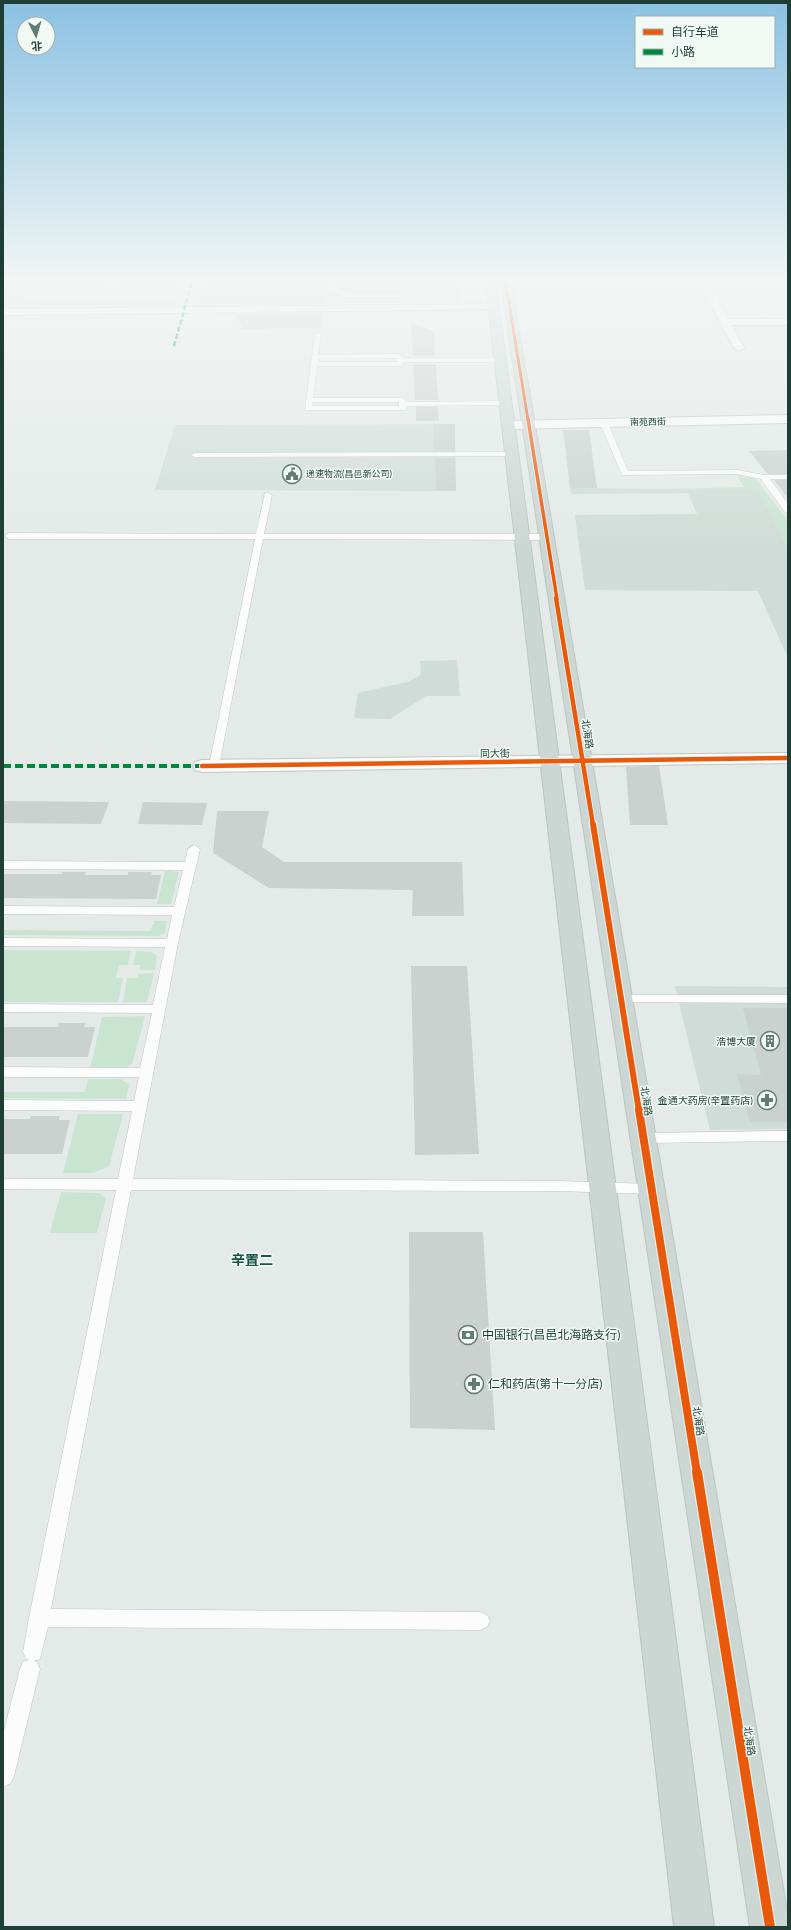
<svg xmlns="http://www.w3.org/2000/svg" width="791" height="1930" viewBox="0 0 791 1930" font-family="Lato,'Noto Sans SC',sans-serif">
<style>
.built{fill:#d0dcd7}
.green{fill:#cae4d2}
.building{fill:#cad1ce}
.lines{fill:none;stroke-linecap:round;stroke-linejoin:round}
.service-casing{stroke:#c0c7c4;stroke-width:1}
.minor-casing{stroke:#c0c7c4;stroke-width:2}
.primary-casing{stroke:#bbc6c3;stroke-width:2}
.service{fill:#fbfcfb;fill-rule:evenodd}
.minor{fill:#fbfcfb;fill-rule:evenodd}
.primary{fill:#ccd6d3;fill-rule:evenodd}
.quiet-far1{stroke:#00873e;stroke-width:2.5;stroke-dasharray:5 2.5;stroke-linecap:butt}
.quiet{stroke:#00873e;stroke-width:4;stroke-dasharray:8 4;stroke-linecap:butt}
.cycleway-far5-casing{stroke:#f1f9f5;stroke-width:4}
.cycleway-far4-casing{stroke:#f1f9f5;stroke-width:5}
.cycleway-far3-casing{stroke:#f1f9f5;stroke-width:6}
.cycleway-far2-casing{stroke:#f1f9f5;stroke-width:8}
.cycleway-far1-casing{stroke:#f1f9f5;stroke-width:10}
.cycleway-casing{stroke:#f1f9f5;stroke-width:12}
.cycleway-far5{stroke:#e8590c;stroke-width:3}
.cycleway-far4{stroke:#e8590c;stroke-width:3.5}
.cycleway-far3{stroke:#e8590c;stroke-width:4.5}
.cycleway-far2{stroke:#e8590c;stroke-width:6}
.cycleway-far1{stroke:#e8590c;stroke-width:8}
.cycleway{stroke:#e8590c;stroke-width:10}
.labels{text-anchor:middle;stroke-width:3;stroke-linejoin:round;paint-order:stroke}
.far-street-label{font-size:9px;fill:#1f3f36;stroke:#f1f9f5}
.far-poi-label{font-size:9px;fill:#1f3f36;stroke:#f1f9f5;text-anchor:start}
.street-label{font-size:10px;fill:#1f3f36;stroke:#f1f9f5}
.poi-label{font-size:10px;fill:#1f3f36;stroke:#f1f9f5;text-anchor:end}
.near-poi-label{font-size:12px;fill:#1f3f36;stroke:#f1f9f5;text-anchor:start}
.near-quarter-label{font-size:14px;font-weight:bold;fill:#195344;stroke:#f1f9f5}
</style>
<rect width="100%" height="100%" fill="#e3eae7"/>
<g class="built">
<polygon points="3,278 183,278 179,291 32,291 25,300 176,299 175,305 3,306"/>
<polygon points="204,278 456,278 457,283 460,283 461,302 323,303 323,289 201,291"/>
<polygon points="533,278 692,278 695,283 534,282"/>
<polygon points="455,424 456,491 155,490 175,425"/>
<polygon points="570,488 759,490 788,548 788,658 758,591 585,590 575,515 697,514 688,493 571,494"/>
<polygon points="457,660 460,696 426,696 390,719 354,718 358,693 407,682 421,675 420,661"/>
<polygon points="675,986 788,987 788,1129 710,1130"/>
</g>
<g class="green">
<polygon points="737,475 756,479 788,521 788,548 759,490 671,489 744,487"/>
<polygon points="165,871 179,872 171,904 157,904"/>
<polygon points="154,921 167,921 165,933 158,936 3,935 3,930 151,931"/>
<polygon points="3,950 131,951 128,965 119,965 116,978 123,978 118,1002 3,1002"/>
<polygon points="136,951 152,952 157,956 155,970 139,970 140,965 133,965"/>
<polygon points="154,973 147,1002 123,1002 127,978 138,978 138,974"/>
<polygon points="145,1016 132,1064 125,1068 90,1069 102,1017"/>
<polygon points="88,1079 120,1079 129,1084 126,1099 3,1098 3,1092 85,1092"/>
<polygon points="78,1114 123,1114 109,1166 93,1173 63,1173"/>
<polygon points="61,1192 99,1193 106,1198 97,1233 50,1233"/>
</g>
<g class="building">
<polygon points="204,278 324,278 323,304 199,304"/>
<polygon points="323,313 322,328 243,329 235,314"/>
<polygon points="411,323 434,331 435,356 413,356"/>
<polygon points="413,364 436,364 438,400 415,400"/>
<polygon points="416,407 438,407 439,421 416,421"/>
<polygon points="434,424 455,424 455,451 434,450"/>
<polygon points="563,430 589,430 597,488 570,488"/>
<polygon points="788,450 788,474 768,474 749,451"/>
<polygon points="435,458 455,458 456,491 436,491"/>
<polygon points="774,480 788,480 788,498"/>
<polygon points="659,766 668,825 630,825 626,767"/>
<polygon points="3,801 109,802 101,824 3,823"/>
<polygon points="143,802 207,803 202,825 138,824"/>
<polygon points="217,811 269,811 262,847 284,862 462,862 464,916 412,916 413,890 269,888 213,853"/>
<polygon points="62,872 86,872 85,875 128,875 128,872 152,872 151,875 161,875 156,899 3,898 3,874 62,874"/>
<polygon points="411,966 467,966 479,1154 415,1155"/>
<polygon points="743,1008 788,1008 788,1122 750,1122 737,1074 761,1075"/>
<polygon points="59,1023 85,1023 84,1027 95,1027 88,1057 3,1057 3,1027 58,1027"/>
<polygon points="31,1116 60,1116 59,1120 70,1120 62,1154 3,1154 3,1119 30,1119"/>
<polygon points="409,1232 483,1232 495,1430 410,1428"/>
</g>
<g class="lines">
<defs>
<g id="service">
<polygon points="112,278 118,278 116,286 113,288 110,286"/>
<polygon points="325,278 331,278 333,286 347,293 400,293 403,295 400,297 346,297 328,288"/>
<path d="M318 333 321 335 318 355 399 354 403 358H500L503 360 500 362H404L403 365 401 366H317L313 398H402L404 399 406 402 505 401 509 403 505 405 406 406V410H305L315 335ZM396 358 397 362H318V359ZM312 402H399V406H312Z"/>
<polygon points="601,421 608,423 628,471 737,470 764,475 788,475 788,479 770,479 788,504 788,512 785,512 761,479 737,474 622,475 600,423"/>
<polygon points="512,452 515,452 515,456 195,457 191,455 195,453"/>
<polygon points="265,493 268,493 272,495 264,534 546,534 550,537 546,540 263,539 219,766 214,769 209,766 255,539 9,539 5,536 9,533 256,534"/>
<polygon points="194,845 200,849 178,943 133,1179 558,1181 651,1184 656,1185 659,1189 656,1193 651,1194 558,1191 131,1190 51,1609 480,1612 487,1615 490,1621 487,1627 480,1630 48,1627 40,1659 34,1661 37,1662 40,1669 14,1776 11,1783 3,1787 3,1734 20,1669 23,1662 29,1660 26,1659 23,1652 29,1618 116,1190 3,1189 3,1179 118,1179 132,1111 3,1110 3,1100 134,1101 139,1077 3,1077 3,1067 140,1068 152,1013 3,1012 3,1004 153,1005 165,947 3,946 3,938 167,939 172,915 3,914 3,906 174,907 183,870 3,869 3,861 185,862 188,849"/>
<polygon points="620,995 788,995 788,1003 615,1002 613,999 615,996"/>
<polygon points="788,1131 788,1141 643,1143 638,1142 636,1138 638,1134 643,1133"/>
</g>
<g id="minor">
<polygon points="506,280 788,282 788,288 711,287 728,319 788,319 788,325 732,325 744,348 739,351 734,348 701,287 503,285 501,283 503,281"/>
<polygon points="493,304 498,307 497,309 3,315 3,309"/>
<polygon points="788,415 788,423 508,429 502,425 508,421"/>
<polygon points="788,753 788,763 202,772 195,770 193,766 195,762 202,760"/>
</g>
<g id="primary">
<polygon points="485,278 495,278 714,1927 674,1927"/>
<polygon points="500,278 510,278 788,1917 788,1927 750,1927"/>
</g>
</defs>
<use href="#service" class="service-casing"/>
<use href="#minor" class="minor-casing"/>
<use href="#primary" class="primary-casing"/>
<use href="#service" class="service"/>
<use href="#minor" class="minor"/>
<use href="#primary" class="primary"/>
<polyline class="quiet-far1" points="174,346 193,278"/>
<polyline class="quiet" points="3,766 202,766"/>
<defs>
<polyline id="cycleway-far5" points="505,278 528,420"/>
<polyline id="cycleway-far4" points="528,419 557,599"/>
<g id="cycleway-far3">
<polyline points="556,598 593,825"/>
<polyline points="202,766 788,758"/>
</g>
<polyline id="cycleway-far2" points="593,824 639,1111"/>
<polyline id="cycleway-far1" points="639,1110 697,1473"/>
<polyline id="cycleway" points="697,1472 770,1927"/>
</defs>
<use href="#cycleway-far5" class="cycleway-far5-casing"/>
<use href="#cycleway-far4" class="cycleway-far4-casing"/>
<use href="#cycleway-far3" class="cycleway-far3-casing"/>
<use href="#cycleway-far2" class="cycleway-far2-casing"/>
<use href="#cycleway-far1" class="cycleway-far1-casing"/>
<use href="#cycleway" class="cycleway-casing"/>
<use href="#cycleway-far5" class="cycleway-far5"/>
<use href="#cycleway-far4" class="cycleway-far4"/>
<use href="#cycleway-far3" class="cycleway-far3"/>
<use href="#cycleway-far2" class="cycleway-far2"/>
<use href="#cycleway-far1" class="cycleway-far1"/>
<use href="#cycleway" class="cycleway"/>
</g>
<linearGradient id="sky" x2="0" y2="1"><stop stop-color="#8bc1e3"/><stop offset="0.51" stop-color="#f2f6f4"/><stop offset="1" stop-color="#f2f6f4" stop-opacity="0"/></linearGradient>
<rect width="791" height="548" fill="url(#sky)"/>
<defs>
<symbol id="civic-ring" viewBox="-11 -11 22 22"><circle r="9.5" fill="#f1f9f5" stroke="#647b74" stroke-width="1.5"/><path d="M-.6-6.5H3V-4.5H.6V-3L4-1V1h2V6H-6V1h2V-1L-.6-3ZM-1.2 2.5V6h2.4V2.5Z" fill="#647b74"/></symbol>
<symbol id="building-ring" viewBox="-11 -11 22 22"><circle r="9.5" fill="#f1f9f5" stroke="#647b74" stroke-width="1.5"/><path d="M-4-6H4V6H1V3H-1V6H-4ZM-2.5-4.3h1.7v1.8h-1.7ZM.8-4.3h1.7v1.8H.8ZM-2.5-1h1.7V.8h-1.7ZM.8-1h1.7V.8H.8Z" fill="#647b74"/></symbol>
<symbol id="pharmacy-ring" viewBox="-11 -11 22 22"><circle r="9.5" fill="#f1f9f5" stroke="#647b74" stroke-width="1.5"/><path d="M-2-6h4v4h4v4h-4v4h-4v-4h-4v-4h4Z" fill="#647b74"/></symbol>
<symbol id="bank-ring" viewBox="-11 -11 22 22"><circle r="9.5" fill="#f1f9f5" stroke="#647b74" stroke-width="1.5"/><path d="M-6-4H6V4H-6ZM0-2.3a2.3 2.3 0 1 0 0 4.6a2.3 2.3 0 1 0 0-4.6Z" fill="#647b74"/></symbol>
</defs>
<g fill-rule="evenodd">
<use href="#civic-ring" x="281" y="463" width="22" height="22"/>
<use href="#building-ring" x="759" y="1030" width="22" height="22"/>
<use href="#pharmacy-ring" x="756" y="1089" width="22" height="22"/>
<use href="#bank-ring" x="457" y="1324" width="22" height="22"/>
<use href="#pharmacy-ring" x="463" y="1373" width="22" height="22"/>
</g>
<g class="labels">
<g class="far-street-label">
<text transform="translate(648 422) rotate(-1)" y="3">南苑西街</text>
</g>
<g class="far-poi-label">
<text x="306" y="477">递速物流(昌邑新公司)</text>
</g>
<g class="street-label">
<text transform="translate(588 734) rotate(81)" y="4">北海路</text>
<text transform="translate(495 753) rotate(-1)" y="4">同大街</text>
<text transform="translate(647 1101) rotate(81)" y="4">北海路</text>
<text transform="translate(699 1421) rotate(81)" y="4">北海路</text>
<text transform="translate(750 1741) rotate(81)" y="4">北海路</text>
</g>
<g class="poi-label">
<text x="756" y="1045">浩博大厦</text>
<text x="753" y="1104">金通大药房(辛置药店)</text>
</g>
<g class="near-poi-label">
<text x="482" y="1339">中国银行(昌邑北海路支行)</text>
<text x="488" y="1388">仁和药店(第十一分店)</text>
</g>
<g class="near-quarter-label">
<text x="252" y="1265">辛置二</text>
</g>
</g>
<rect width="791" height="1930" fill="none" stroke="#1f3f36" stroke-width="8"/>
<rect x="635" y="16" width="140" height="52" fill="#f1f9f5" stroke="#9dafa9"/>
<rect x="643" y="29" width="20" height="6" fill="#e8590c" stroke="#9dafa9"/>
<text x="671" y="36" font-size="12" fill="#1f3f36">自行车道</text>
<rect x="643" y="49" width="20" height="6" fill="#00873e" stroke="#9dafa9"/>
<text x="671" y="56" font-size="12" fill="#1f3f36">小路</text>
<g transform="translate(36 36) rotate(175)"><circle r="19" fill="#f1f9f5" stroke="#9dafa9"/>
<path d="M0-3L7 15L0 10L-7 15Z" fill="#647b74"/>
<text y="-6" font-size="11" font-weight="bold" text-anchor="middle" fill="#1f3f36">北</text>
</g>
</svg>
